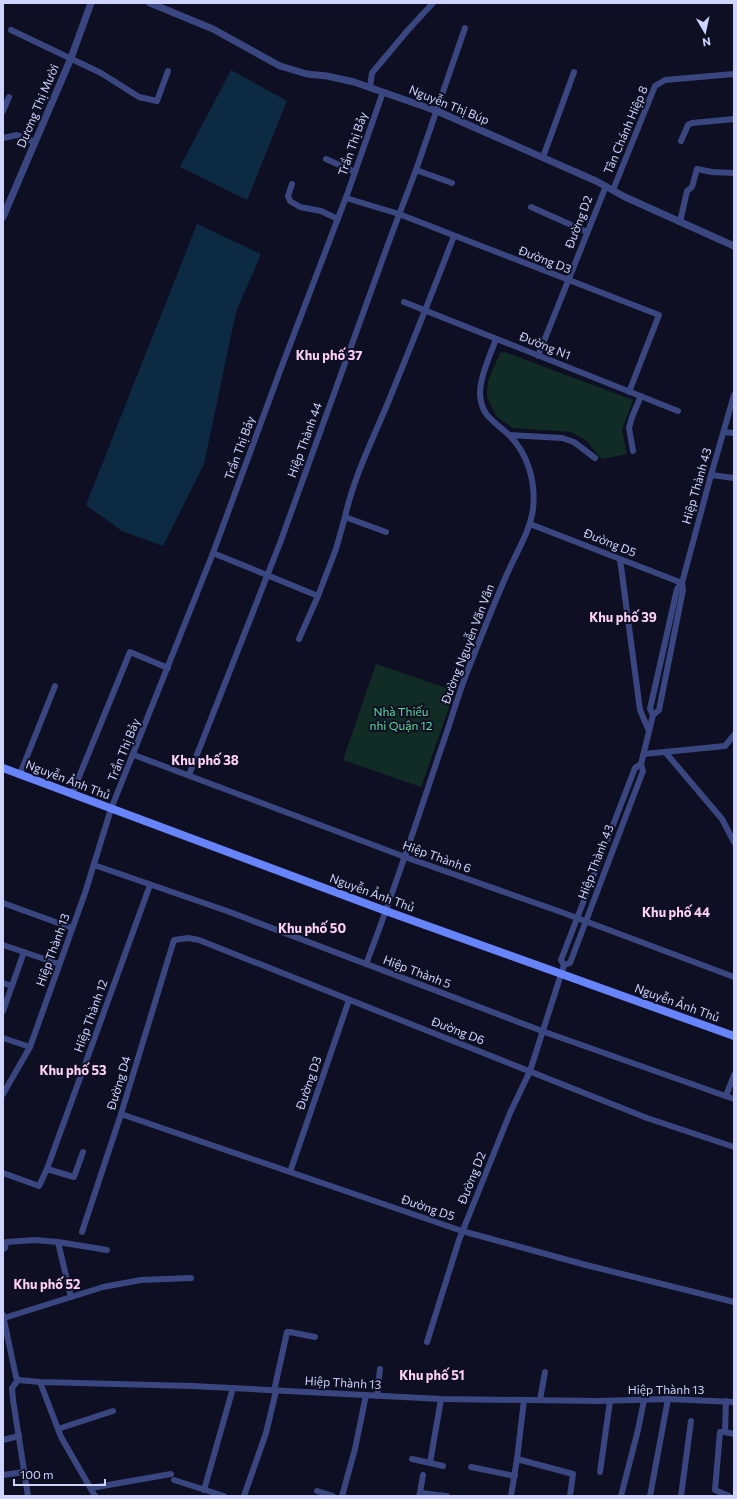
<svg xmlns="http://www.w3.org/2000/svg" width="737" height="1499" viewBox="0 0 737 1499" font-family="Commissioner,sans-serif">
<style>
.green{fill:#112c25}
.water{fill:#0c2b42}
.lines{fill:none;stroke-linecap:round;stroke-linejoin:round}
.minor{stroke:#394680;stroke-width:6}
.tertiary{stroke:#394680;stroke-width:7}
.secondary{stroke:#6884fd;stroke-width:8}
.labels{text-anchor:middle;stroke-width:4;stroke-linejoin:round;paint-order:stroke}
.street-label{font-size:12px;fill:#cfd4fe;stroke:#0e0f22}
.park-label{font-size:12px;fill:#5cdda1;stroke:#0e0f22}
.neighbourhood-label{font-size:13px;font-weight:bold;fill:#fed1f8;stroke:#0e0f22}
</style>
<rect width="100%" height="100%" fill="#0e0f22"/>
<g class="green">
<polygon points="505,352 633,400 622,430 627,454 601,459 587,441 571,432 513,428 496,416 487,397 488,381 500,353"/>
<polygon points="376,664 455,691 421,787 343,760"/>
</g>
<g class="water">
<polygon points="231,70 287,101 247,200 180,167"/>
<polygon points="197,224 261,254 236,312 204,464 163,546 122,531 86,505"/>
</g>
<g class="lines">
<g class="minor">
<polyline points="11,30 101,73 139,97 157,101 168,71"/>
<polyline points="370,87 372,73 408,30 433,3"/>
<polyline points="3,111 9,97"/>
<polyline points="3,138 17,135 34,142"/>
<polyline points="681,141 688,125 692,123 734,119"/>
<polyline points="543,157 574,72"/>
<polyline points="326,159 355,172"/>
<polyline points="416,170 452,183"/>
<polyline points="292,184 288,196 290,201 300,207 321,211 338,219"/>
<polyline points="613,190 655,86 665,80 734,74"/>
<polyline points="346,198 399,214 659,315 629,392"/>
<polyline points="531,207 587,232"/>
<polyline points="680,222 687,191 692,187 697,169 712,172 734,173"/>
<polyline points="404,302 678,411"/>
<polyline points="538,356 606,186"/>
<polyline points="724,432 734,433"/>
<polyline points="509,435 562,438 574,442 595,458"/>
<polyline points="633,451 629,428 632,417 641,396"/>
<polyline points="711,475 734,478"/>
<polyline points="530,524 682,583"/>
<path d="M386 532 345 517C354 476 373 439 389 400 411 346 433 291 454 236"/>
<polyline points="213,553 318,596 299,639"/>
<polyline points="620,559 640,710 649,731"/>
<polyline points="318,596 336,549 345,517"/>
<polyline points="653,715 650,709 677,589 682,583 711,475 734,395"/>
<polyline points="666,753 722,819 734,842"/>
<polyline points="644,754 725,746 734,735"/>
<polyline points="134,755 405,857 561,912 734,977"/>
<polyline points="20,774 55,686"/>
<polyline points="189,775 280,543 391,236 416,170 465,28"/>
<polyline points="72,794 130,652 168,668"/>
<polyline points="94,865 227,911 542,1031 734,1099"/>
<polyline points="3,903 72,928"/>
<polyline points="3,945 59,964"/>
<path d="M366 964C394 892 418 817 443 743 451 721 457 698 466 675 479 642 492 608 507 574 516 553 530 532 533 509 536 482 528 453 508 434 494 421 481 416 480 394 480 376 490 356 496 339"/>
<polyline points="564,965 570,963 643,771 641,764 653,715 659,710 683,590 682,583"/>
<polyline points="3,983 12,986"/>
<polyline points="3,1011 24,952"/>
<polyline points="3,1038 30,1047"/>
<polyline points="3,1094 30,1047 85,893 111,809 213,553 280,371 348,192 383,92"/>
<polyline points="726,1096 734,1075"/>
<polyline points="121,1114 462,1231 586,1265 734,1302"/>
<polyline points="47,1169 74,1177 83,1152"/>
<polyline points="290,1172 349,1000"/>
<polyline points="3,1173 39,1186 47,1169 150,885"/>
<polyline points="82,1232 121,1114 174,940 188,938 199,940 647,1118 734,1147"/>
<polyline points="58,1242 71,1297"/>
<polyline points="3,1249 5,1248 6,1242 35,1240 58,1242 107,1250"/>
<polyline points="3,1315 16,1377 18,1380 40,1382 192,1386 441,1399 598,1401 668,1399 734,1402"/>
<polyline points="4,1318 103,1287 141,1280 191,1278"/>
<polyline points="427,1342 459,1240 510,1113 530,1071 564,965 561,960 635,768 641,764"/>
<polyline points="18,1380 12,1388 13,1400 28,1496"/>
<polyline points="40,1382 61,1437 95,1496"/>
<polyline points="274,1391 287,1332 290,1332 315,1337"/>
<polyline points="377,1396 380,1369"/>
<polyline points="540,1400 545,1372"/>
<polyline points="726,1401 725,1432 720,1432 715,1490 729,1496"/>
<polyline points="58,1429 113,1411"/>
<polyline points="725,1432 734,1434"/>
<polyline points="3,1440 19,1436"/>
<polyline points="412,1459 430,1463 441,1399"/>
<polyline points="517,1459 573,1474 570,1496"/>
<polyline points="430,1463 443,1466"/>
<polyline points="471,1467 515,1476"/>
<polyline points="600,1472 610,1401"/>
<polyline points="3,1475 24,1472"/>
<polyline points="174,1480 224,1496"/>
<polyline points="91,1488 171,1474"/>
<polyline points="204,1490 233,1388"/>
<polyline points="317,1491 333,1496"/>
<polyline points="420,1493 423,1475"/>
<polyline points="244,1496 266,1433 276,1391"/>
<polyline points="342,1496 355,1449 366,1395"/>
<polyline points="419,1496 420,1493 447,1496"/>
<polyline points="511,1496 517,1459 524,1400"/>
<polyline points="621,1496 638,1430 644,1400"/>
<polyline points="650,1496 668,1399"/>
<polyline points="681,1496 691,1421"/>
</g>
<g class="tertiary">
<polyline points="150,3 213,29 280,66 307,74 327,76 354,82 437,111 596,181 625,197 734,246"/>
<polyline points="3,217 71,58 91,3"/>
</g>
<polyline class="secondary" points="3,768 386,911 734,1036"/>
</g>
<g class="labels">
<g class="street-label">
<text transform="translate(449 105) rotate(22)" y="4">Nguyễn Thị Búp</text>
<text transform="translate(38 106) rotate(-67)" y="4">Dương Thị Mười</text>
<text transform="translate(626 130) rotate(-67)" y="4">Tân Chánh Hiệp 8</text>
<text transform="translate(353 144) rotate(-71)" y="4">Trần Thị Bảy</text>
<text transform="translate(579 222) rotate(-69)" y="4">Đường D2</text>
<text transform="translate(545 260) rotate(21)" y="4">Đường D3</text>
<text transform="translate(545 346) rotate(22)" y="4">Đường N1</text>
<text transform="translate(305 440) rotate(-70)" y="4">Hiệp Thành 44</text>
<text transform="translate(240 448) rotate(-70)" y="4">Trần Thị Bảy</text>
<text transform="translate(697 486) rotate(-74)" y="4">Hiệp Thành 43</text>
<text transform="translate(610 543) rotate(22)" y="4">Đường D5</text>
<text transform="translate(468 644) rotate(-69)" y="4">Đường Nguyễn Văn Vân</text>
<text transform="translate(124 750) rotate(-68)" y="4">Trần Thị Bảy</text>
<text transform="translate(68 780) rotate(21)" y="4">Nguyễn Ảnh Thủ</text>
<text transform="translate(437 857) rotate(20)" y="4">Hiệp Thành 6</text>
<text transform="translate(596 862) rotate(-69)" y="4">Hiệp Thành 43</text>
<text transform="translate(372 893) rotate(20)" y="4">Nguyễn Ảnh Thủ</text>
<text transform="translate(53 950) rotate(-70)" y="4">Hiệp Thành 13</text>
<text transform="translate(417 972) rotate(21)" y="4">Hiệp Thành 5</text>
<text transform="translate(677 1003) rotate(20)" y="4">Nguyễn Ảnh Thủ</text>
<text transform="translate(91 1016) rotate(-70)" y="4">Hiệp Thành 12</text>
<text transform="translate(458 1031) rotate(21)" y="4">Đường D6</text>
<text transform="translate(119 1083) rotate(-73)" y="4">Đường D4</text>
<text transform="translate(309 1083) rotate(-71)" y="4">Đường D3</text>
<text transform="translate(472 1178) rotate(-68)" y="4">Đường D2</text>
<text transform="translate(428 1208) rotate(19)" y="4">Đường D5</text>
<text transform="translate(343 1383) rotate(3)" y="4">Hiệp Thành 13</text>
<text x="666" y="1394">Hiệp Thành 13</text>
</g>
<g class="park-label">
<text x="401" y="716">Nhà Thiếu<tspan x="401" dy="14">nhi Quận 12</tspan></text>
</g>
<g class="neighbourhood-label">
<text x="329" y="360">Khu phố 37</text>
<text x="623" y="622">Khu phố 39</text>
<text x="205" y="765">Khu phố 38</text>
<text x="676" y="917">Khu phố 44</text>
<text x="312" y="933">Khu phố 50</text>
<text x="73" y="1075">Khu phố 53</text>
<text x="47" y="1289">Khu phố 52</text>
<text x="432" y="1380">Khu phố 51</text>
</g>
</g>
<rect width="737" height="1499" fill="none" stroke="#cfd4fe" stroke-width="8"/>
<g transform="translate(705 32) rotate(171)" stroke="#0e0f22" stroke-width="3" paint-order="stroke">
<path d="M0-3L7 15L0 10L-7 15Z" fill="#cfd4fe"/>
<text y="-6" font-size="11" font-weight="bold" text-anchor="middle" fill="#cfd4fe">N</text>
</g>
<path d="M14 1479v6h91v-6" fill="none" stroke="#cfd4fe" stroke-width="2"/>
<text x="20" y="1479" font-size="12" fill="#cfd4fe" stroke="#0e0f22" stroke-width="3" paint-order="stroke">100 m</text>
</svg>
